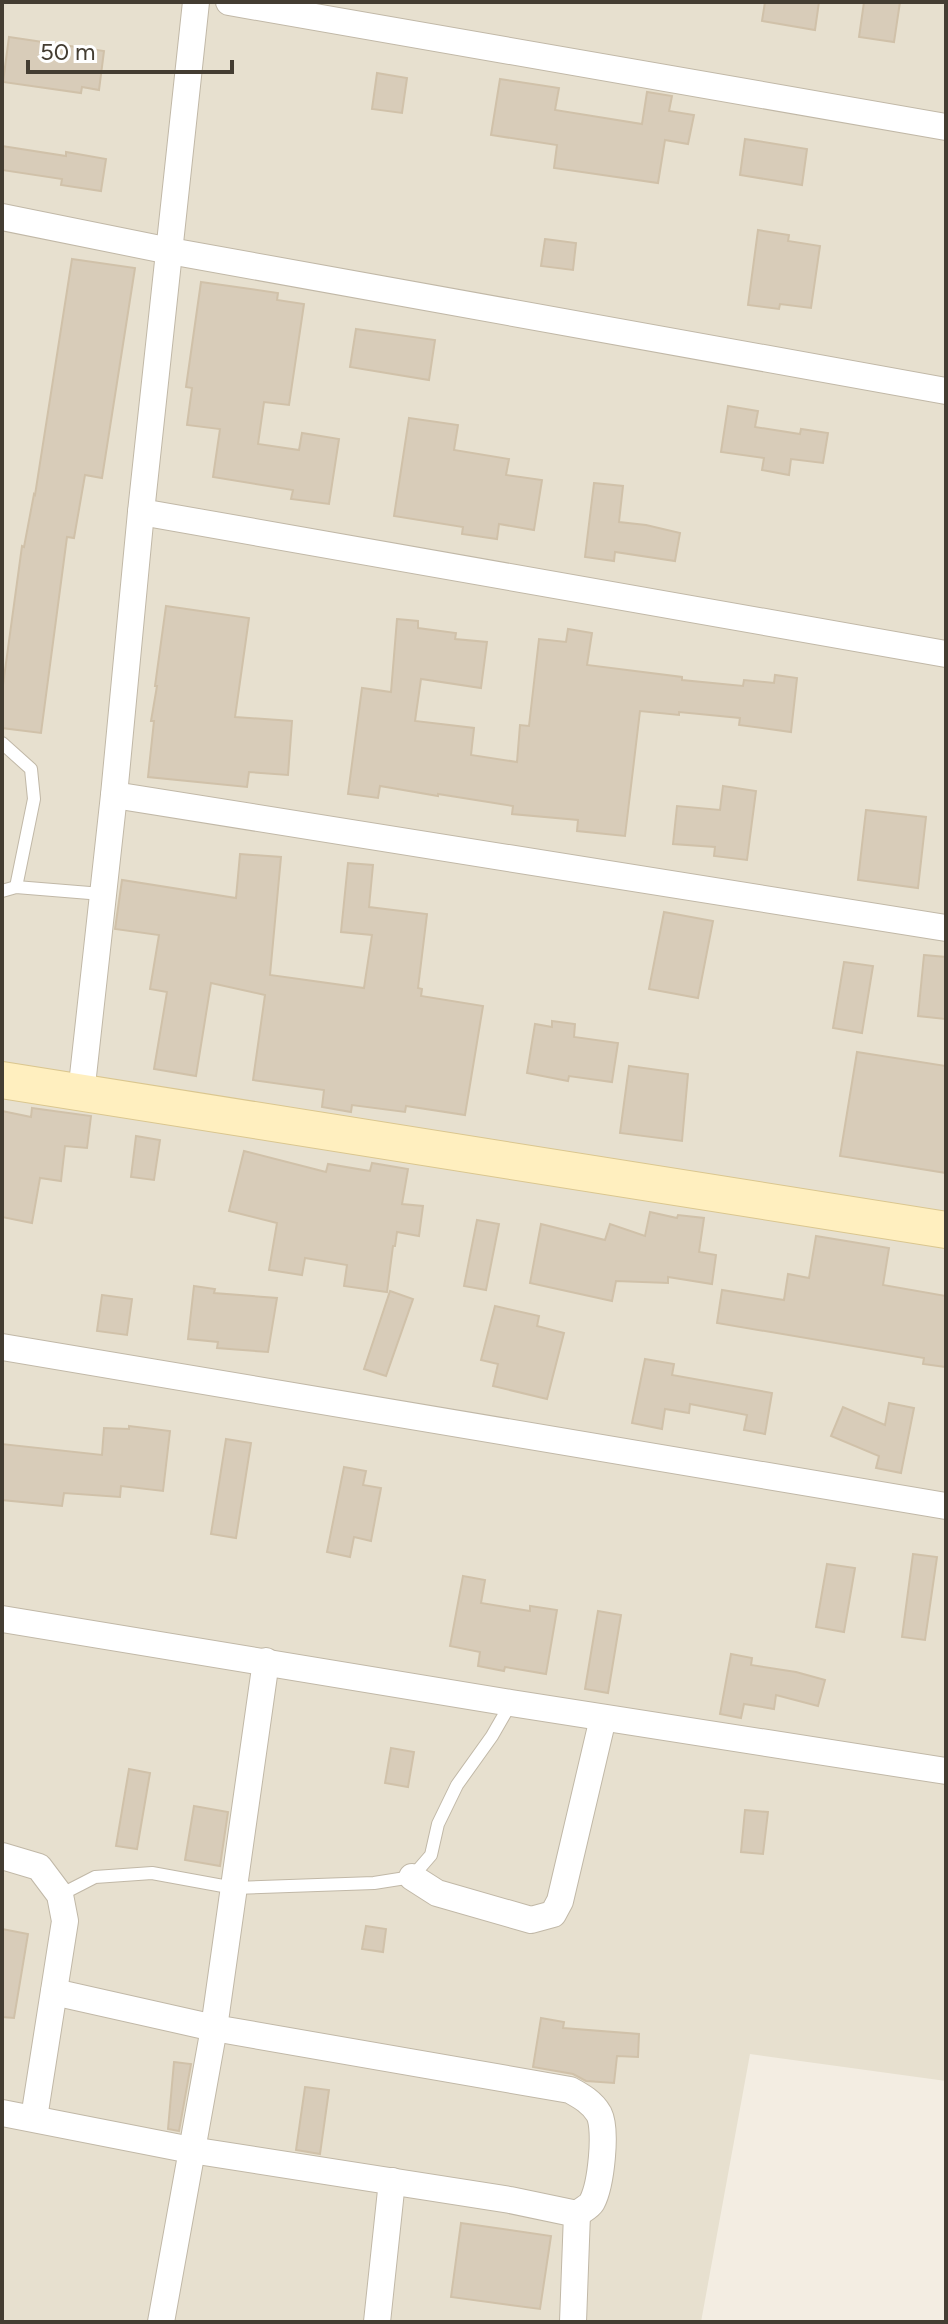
<svg xmlns="http://www.w3.org/2000/svg" width="948" height="2324" viewBox="0 0 948 2324" font-family="Figtree,sans-serif">
<style>
.residential{fill:#e7e0cf}
.building{fill:#d8ccb9;stroke:#d0c1a9;stroke-width:2}
.lines{fill:none;stroke-linecap:round;stroke-linejoin:round}
.lane-casing{stroke:#c1b8a7;stroke-width:14}
.street-casing{stroke:#c1b8a7;stroke-width:28}
.secondary-casing{stroke:#dac68f;stroke-width:38}
.lane{stroke:#fff;stroke-width:12}
.street{stroke:#fff;stroke-width:26}
.secondary{stroke:#ffefbf;stroke-width:36}
</style>
<rect width="100%" height="100%" fill="#f3ede2"/>
<polygon class="residential" points="2,2 946,2 946,2081 750,2054 701,2322 2,2322"/>
<g class="building">
<polygon points="765,2 819,2 815,30 762,21"/>
<polygon points="864,2 900,2 894,42 859,37"/>
<polygon points="9,37 104,51 99,90 82,87 81,93 3,82"/>
<polygon points="377,73 407,78 402,113 372,109"/>
<polygon points="500,79 559,88 555,110 642,124 647,92 672,96 669,111 694,115 688,144 665,140 658,183 554,168 557,145 491,135"/>
<polygon points="745,139 807,149 802,185 740,175"/>
<polygon points="2,146 66,156 66,152 106,159 101,191 61,185 62,179 2,170"/>
<polygon points="758,230 789,235 788,241 820,246 811,308 780,304 779,309 748,305"/>
<polygon points="545,239 576,243 573,270 541,266"/>
<polygon points="72,259 135,268 102,478 85,475 74,538 67,537 41,733 2,728 2,692 22,546 24,547 34,494 35,495"/>
<polygon points="201,282 278,293 277,300 304,304 289,405 264,402 258,444 299,450 302,433 339,439 329,504 291,499 293,490 213,477 220,429 187,425 192,388 186,387"/>
<polygon points="356,329 435,340 429,380 350,367"/>
<polygon points="728,406 758,411 755,427 800,434 801,429 828,433 823,463 791,459 789,475 762,470 764,458 721,452"/>
<polygon points="409,418 458,425 454,450 509,459 506,475 542,480 534,530 499,524 497,539 462,534 463,527 394,516"/>
<polygon points="594,483 623,486 619,522 646,525 680,533 675,561 615,552 614,561 585,557"/>
<polygon points="166,606 249,618 235,717 292,721 288,775 249,772 247,787 148,777 154,721 151,721 157,686 155,686"/>
<polygon points="397,619 418,621 418,628 456,633 455,639 487,642 481,688 421,679 415,721 474,728 471,755 517,762 520,725 529,726 539,639 566,642 568,629 592,633 587,665 682,677 682,680 743,686 744,680 774,683 775,675 797,678 791,732 739,725 740,718 679,712 679,715 640,711 625,836 577,831 578,820 512,814 513,806 438,794 438,796 380,786 378,798 348,794 362,688 391,692"/>
<polygon points="723,786 756,791 747,860 714,856 715,847 673,844 677,806 720,810"/>
<polygon points="866,810 926,817 918,888 858,880"/>
<polygon points="240,854 281,857 270,975 364,988 372,935 341,932 348,863 373,865 369,907 427,914 418,988 422,989 421,996 483,1006 465,1115 406,1106 405,1112 352,1105 351,1112 322,1107 324,1090 253,1080 265,995 211,983 196,1076 154,1069 167,992 150,989 159,935 115,929 122,880 236,898"/>
<polygon points="664,912 713,921 698,998 649,989"/>
<polygon points="924,955 946,957 945,1019 918,1016"/>
<polygon points="844,962 873,966 862,1033 833,1028"/>
<polygon points="552,1021 575,1024 574,1037 618,1043 612,1082 569,1076 568,1081 527,1073 535,1024 552,1027"/>
<polygon points="857,1052 946,1066 946,1173 840,1156"/>
<polygon points="629,1066 688,1074 682,1141 620,1133"/>
<polygon points="32,1108 91,1116 87,1148 65,1146 61,1181 40,1178 32,1223 2,1217 2,1111 31,1117"/>
<polygon points="136,1136 160,1140 154,1180 131,1177"/>
<polygon points="244,1151 326,1172 328,1164 370,1171 372,1163 408,1169 402,1204 423,1206 419,1236 397,1232 395,1246 393,1246 387,1292 344,1286 347,1265 305,1258 302,1275 269,1270 277,1223 229,1211"/>
<polygon points="650,1212 677,1218 678,1215 704,1218 699,1252 716,1255 712,1284 668,1277 668,1283 616,1281 612,1301 530,1283 541,1224 605,1240 610,1224 645,1236"/>
<polygon points="477,1220 499,1224 486,1290 464,1286"/>
<polygon points="816,1236 889,1248 883,1285 946,1296 946,1367 923,1364 924,1358 717,1323 722,1290 784,1300 788,1274 809,1278"/>
<polygon points="194,1286 215,1289 214,1293 277,1298 268,1352 217,1348 218,1342 188,1339"/>
<polygon points="390,1291 413,1299 386,1376 364,1369"/>
<polygon points="102,1295 132,1299 127,1335 97,1331"/>
<polygon points="495,1306 539,1316 537,1326 564,1333 547,1399 493,1386 498,1364 481,1360"/>
<polygon points="645,1359 674,1364 672,1375 772,1393 765,1434 744,1430 747,1415 690,1404 689,1413 665,1409 662,1429 632,1423"/>
<polygon points="889,1403 914,1408 901,1473 876,1468 879,1456 831,1436 843,1407 885,1425"/>
<polygon points="129,1426 170,1431 163,1491 121,1486 120,1497 64,1493 62,1506 2,1500 2,1444 102,1455 104,1428 129,1429"/>
<polygon points="226,1439 251,1443 236,1538 211,1534"/>
<polygon points="344,1467 366,1471 363,1485 381,1488 371,1541 354,1537 350,1557 327,1552"/>
<polygon points="913,1554 937,1557 925,1640 902,1637"/>
<polygon points="827,1564 855,1568 844,1632 816,1627"/>
<polygon points="463,1576 485,1580 481,1603 530,1611 530,1606 557,1610 546,1674 505,1667 504,1671 478,1666 480,1652 450,1646"/>
<polygon points="598,1611 621,1615 608,1693 585,1689"/>
<polygon points="731,1654 752,1658 751,1665 796,1672 825,1680 818,1706 776,1695 774,1709 744,1704 741,1718 720,1714"/>
<polygon points="391,1748 414,1752 408,1787 385,1783"/>
<polygon points="129,1769 150,1773 137,1849 116,1846"/>
<polygon points="194,1806 228,1812 220,1866 185,1860"/>
<polygon points="745,1810 768,1812 763,1854 741,1852"/>
<polygon points="366,1926 386,1929 383,1952 362,1949"/>
<polygon points="2,1929 28,1934 14,2018 2,2017"/>
<polygon points="541,2018 564,2022 563,2028 639,2034 638,2057 617,2056 614,2083 586,2081 573,2074 533,2067"/>
<polygon points="174,2062 191,2064 179,2131 168,2129"/>
<polygon points="305,2087 329,2090 320,2154 296,2150"/>
<polygon points="461,2223 551,2236 540,2309 451,2297"/>
</g>
<g class="lines">
<defs>
<g id="lane">
<polyline points="2,743 31,769 34,799 16,887"/>
<polyline points="2,891 16,887 102,894"/>
<polyline points="60,1895 95,1877 152,1873 234,1888 374,1883 412,1877 431,1855 438,1824 457,1785 492,1736 511,1703"/>
</g>
<g id="street">
<polyline points="229,2 946,127"/>
<polyline points="2,217 170,251 946,391"/>
<polyline points="141,512 946,654"/>
<polyline points="114,795 946,928"/>
<polyline points="81,1094 114,795 141,512 196,2"/>
<polyline points="2,1347 946,1506"/>
<polyline points="2,1619 511,1703 946,1771"/>
<polyline points="2,1856 39,1867 60,1895 65,1921 34,2118"/>
<polyline points="412,1877 437,1893 531,1920 553,1914 560,1901 603,1718"/>
<path d="M54 1992 214 2028 570 2090C581 2096 592 2102 599 2114 607 2130 601 2185 592 2202 589 2207 582 2210 577 2214"/>
<polyline points="2,2113 191,2150 510,2200 577,2214 573,2322"/>
<polyline points="161,2322 214,2028 266,1661"/>
<polyline points="377,2322 392,2181"/>
</g>
<polyline id="secondary" points="2,1080 946,1230"/>
</defs>
<use href="#lane" class="lane-casing"/>
<use href="#street" class="street-casing"/>
<use href="#secondary" class="secondary-casing"/>
<use href="#lane" class="lane"/>
<use href="#street" class="street"/>
<use href="#secondary" class="secondary"/>
</g>
<rect width="948" height="2324" fill="none" stroke="#443d32" stroke-width="8"/>
<path d="M28 60v12h204v-12" fill="none" stroke="#443d32" stroke-width="4"/>
<text x="40" y="60" font-size="24" fill="#443d32" stroke="#ffffff" stroke-width="6" paint-order="stroke">50 m</text>
</svg>
